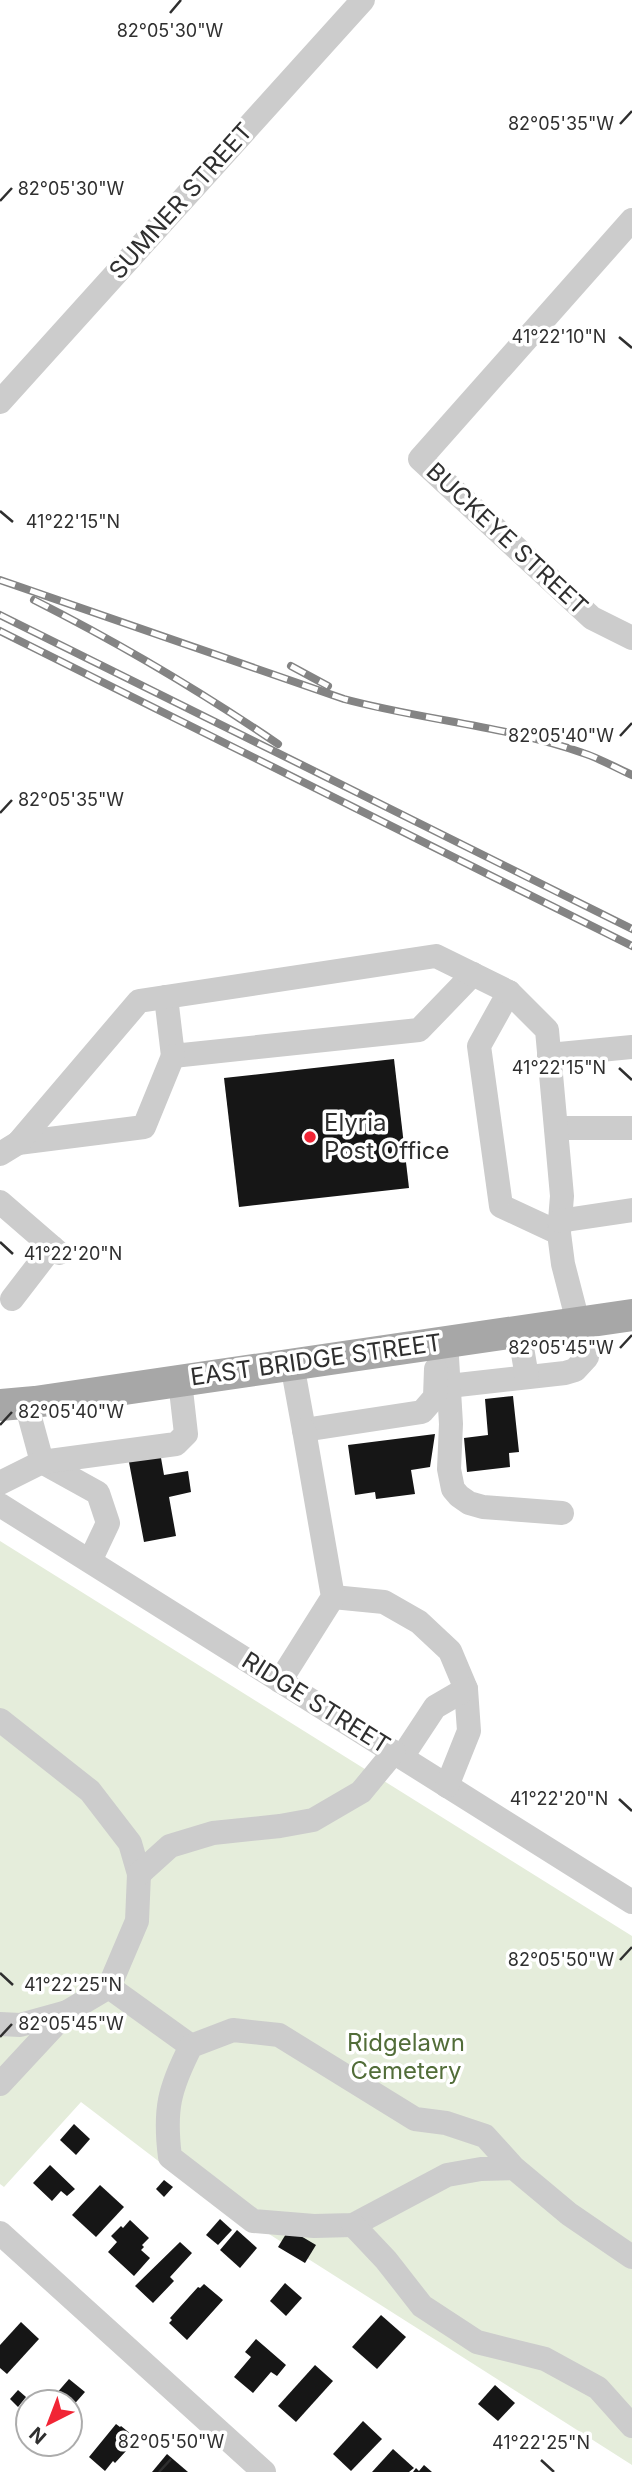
<svg xmlns="http://www.w3.org/2000/svg" width="632" height="2472" viewBox="0 0 632 2472" font-family="Inter,sans-serif">
<style>
.green{fill:#e5eddb}
.building{fill:#161616}
.lines{fill:none;stroke-linecap:round;stroke-linejoin:round}
.minor{stroke:#ccc;stroke-width:24}
.major{stroke:#a7a7a7;stroke-width:32}
.rail-casing{stroke:#848484;stroke-width:8}
.rail{stroke:#fff;stroke-width:5;stroke-dasharray:16;stroke-linecap:butt}
.ticks{fill:none;stroke:#2f2f2f;stroke-width:2.5}
.poi-dot{fill:#f12535;stroke:#fff;stroke-width:2.5}
.labels{text-anchor:middle;stroke-width:7;stroke-linejoin:round;paint-order:stroke}
.street-label{font-size:24px;fill:#2f2f2f;stroke:#fff}
.poi-label{font-size:24px;fill:#2f2f2f;stroke:#fff;text-anchor:start}
.park-label{font-size:24px;fill:#526d39;stroke:#fff}
.ticks-label{font-size:18px;text-anchor:middle;fill:#2f2f2f;stroke:#fff;stroke-width:7;stroke-linejoin:round;paint-order:stroke}
</style>
<rect width="100%" height="100%" fill="#fff"/>
<polygon class="green" points="0,1541 632,1936 632,2465 178,2176 81,2102 4,2187 0,2184"/>
<g class="building">
<polygon points="394,1059 409,1188 239,1207 224,1078"/>
<polygon points="513,1396 519,1452 509,1453 510,1467 467,1472 464,1438 488,1435 485,1399"/>
<polygon points="435,1434 430,1467 411,1470 415,1494 376,1499 375,1492 355,1495 348,1445"/>
<polygon points="157,1435 164,1475 188,1471 191,1492 169,1497 176,1536 144,1542 125,1441"/>
<polygon points="74,2124 90,2139 76,2155 60,2140"/>
<polygon points="50,2165 75,2189 67,2196 61,2191 52,2201 33,2183"/>
<polygon points="164,2180 173,2187 164,2197 156,2189"/>
<polygon points="100,2185 124,2207 96,2237 72,2215"/>
<polygon points="220,2219 232,2230 218,2245 206,2235"/>
<polygon points="130,2220 149,2238 142,2245 144,2247 141,2250 150,2258 134,2276 108,2252 117,2242 111,2236 121,2226 123,2228"/>
<polygon points="289,2229 316,2245 305,2263 278,2247"/>
<polygon points="237,2230 257,2248 240,2268 220,2250"/>
<polygon points="180,2242 192,2253 170,2277 174,2281 153,2303 135,2286"/>
<polygon points="285,2283 302,2298 286,2316 270,2301"/>
<polygon points="204,2284 223,2300 187,2340 169,2323 172,2320 170,2318 198,2287 200,2288"/>
<polygon points="381,2315 406,2337 377,2369 352,2347"/>
<polygon points="21,2322 39,2339 7,2374 0,2368 0,2345"/>
<polygon points="256,2339 286,2365 277,2376 271,2372 253,2393 234,2377 251,2357 245,2352"/>
<polygon points="315,2365 333,2381 296,2422 278,2406"/>
<polygon points="69,2379 85,2392 70,2409 70,2402 49,2402"/>
<polygon points="495,2385 515,2403 498,2421 478,2404"/>
<polygon points="18,2390 26,2397 18,2407 10,2399"/>
<polygon points="363,2421 382,2439 351,2471 333,2454"/>
<polygon points="116,2424 120,2427 121,2426 137,2439 115,2463 113,2461 105,2471 89,2457"/>
<polygon points="393,2449 414,2468 409,2472 372,2472"/>
<polygon points="167,2454 188,2472 152,2472"/>
<polygon points="424,2465 432,2472 413,2472 416,2468 419,2471"/>
</g>
<g class="lines">
<g class="minor">
<polyline points="632,220 420,459 592,618 632,638"/>
<polyline points="0,402 363,0"/>
<polyline points="509,992 479,1046 501,1206 559,1233"/>
<polyline points="166,997 173,1056 419,1030 473,974"/>
<polyline points="549,1055 632,1047"/>
<polyline points="556,1128 632,1128"/>
<polyline points="18,1143 144,1127 173,1056"/>
<polyline points="0,1154 18,1143 139,1001 436,956 509,992 547,1030 562,1196 559,1233 563,1264 587,1357 575,1370 565,1373 449,1386"/>
<polyline points="0,1202 59,1253"/>
<polyline points="559,1221 632,1210"/>
<polyline points="12,1299 52,1247"/>
<polyline points="519,1330 527,1377"/>
<polyline points="446,1341 451,1424 449,1469 453,1489 459,1496 469,1503 483,1507 562,1513"/>
<polyline points="292,1364 304,1430 422,1412 435,1397 436,1369"/>
<polyline points="26,1403 42,1462 98,1493 108,1523 90,1561"/>
<polyline points="0,1483 42,1462 176,1444 186,1434 180,1381"/>
<polyline points="0,1505 632,1902"/>
<polyline points="333,1597 384,1602 419,1622 450,1651 466,1689 469,1731 447,1786"/>
<polyline points="280,1681 333,1597 304,1430"/>
<polyline points="0,1720 90,1791 130,1843 139,1874 137,1921 109,1987 67,2012 0,2084"/>
<polyline points="402,1757 435,1707 466,1689"/>
<polyline points="139,1874 170,1846 213,1833 280,1826 313,1820 361,1792 394,1752"/>
<polyline points="109,1987 191,2046"/>
<polyline points="0,2024 20,2025 67,2012"/>
<path d="M514 2168 481 2169 447 2175 353 2225 314 2226 253 2221 170 2157C164 2110 169 2089 191 2046L233 2030 279 2035 415 2119 446 2123 485 2136 514 2168 569 2214 632 2257"/>
<polyline points="353,2225 386,2260 422,2306 477,2342 545,2359 598,2388 632,2426"/>
<polyline points="0,2233 264,2472"/>
</g>
<polyline class="major" points="0,1405 35,1402 632,1315"/>
<defs>
<g id="rail">
<path d="M0 580 344 699C422 720 506 726 583 753 599 758 616 768 632 775"/>
<path d="M34 600C119 643 200 691 278 744"/>
<polyline points="0,615 632,929"/>
<polyline points="0,631 632,946"/>
<polyline points="291,666 328,686"/>
</g>
</defs>
<use href="#rail" class="rail-casing"/>
<use href="#rail" class="rail"/>
</g>
<path class="ticks" d="M170 13 181 0M620 124 632 111M0 201 12 188M619 337 632 348M0 511 13 522M620 736 632 723M0 813 12 800M619 1068 632 1080M0 1242 13 1254M620 1348 632 1335M0 1425 12 1412M619 1799 632 1811M620 1960 632 1947M0 1973 13 1985M0 2037 12 2024M541 2460 554 2472M159 2472 171 2459"/>
<circle class="poi-dot" cx="310" cy="1137" r="7"/>
<g class="labels">
<g class="street-label">
<text transform="translate(181 201) rotate(-48)" y="8">SUMNER STREET</text>
<text transform="translate(507 539) rotate(43)" y="8">BUCKEYE STREET</text>
<text transform="translate(316 1360) rotate(-8)" y="8">EAST BRIDGE STREET</text>
<text transform="translate(316 1703) rotate(32)" y="8">RIDGE STREET</text>
</g>
<g class="poi-label">
<text x="324" y="1131">Elyria<tspan x="324" dy="28">Post Office</tspan></text>
</g>
<g class="park-label">
<text x="406" y="2051">Ridgelawn<tspan x="406" dy="28">Cemetery</tspan></text>
</g>
</g>
<g class="ticks-label">
<text x="170" y="37">82°05'30"W</text>
<text x="561" y="130">82°05'35"W</text>
<text x="71" y="195">82°05'30"W</text>
<text x="559" y="343">41°22'10"N</text>
<text x="73" y="528">41°22'15"N</text>
<text x="561" y="742">82°05'40"W</text>
<text x="71" y="806">82°05'35"W</text>
<text x="559" y="1074">41°22'15"N</text>
<text x="73" y="1260">41°22'20"N</text>
<text x="561" y="1354">82°05'45"W</text>
<text x="71" y="1418">82°05'40"W</text>
<text x="559" y="1805">41°22'20"N</text>
<text x="561" y="1966">82°05'50"W</text>
<text x="73" y="1991">41°22'25"N</text>
<text x="71" y="2030">82°05'45"W</text>
<text x="171" y="2448">82°05'50"W</text>
<text x="541" y="2449">41°22'25"N</text>
</g>
<g transform="translate(49 2423) rotate(222)"><circle r="33" fill="#ffffff" stroke="#acacac" stroke-width="2"/>
<path d="M0-5L12 26L0 18L-12 26Z" fill="#f12535"/>
<text y="-10" font-size="19" font-weight="bold" text-anchor="middle" fill="#2f2f2f">N</text>
</g>
</svg>
